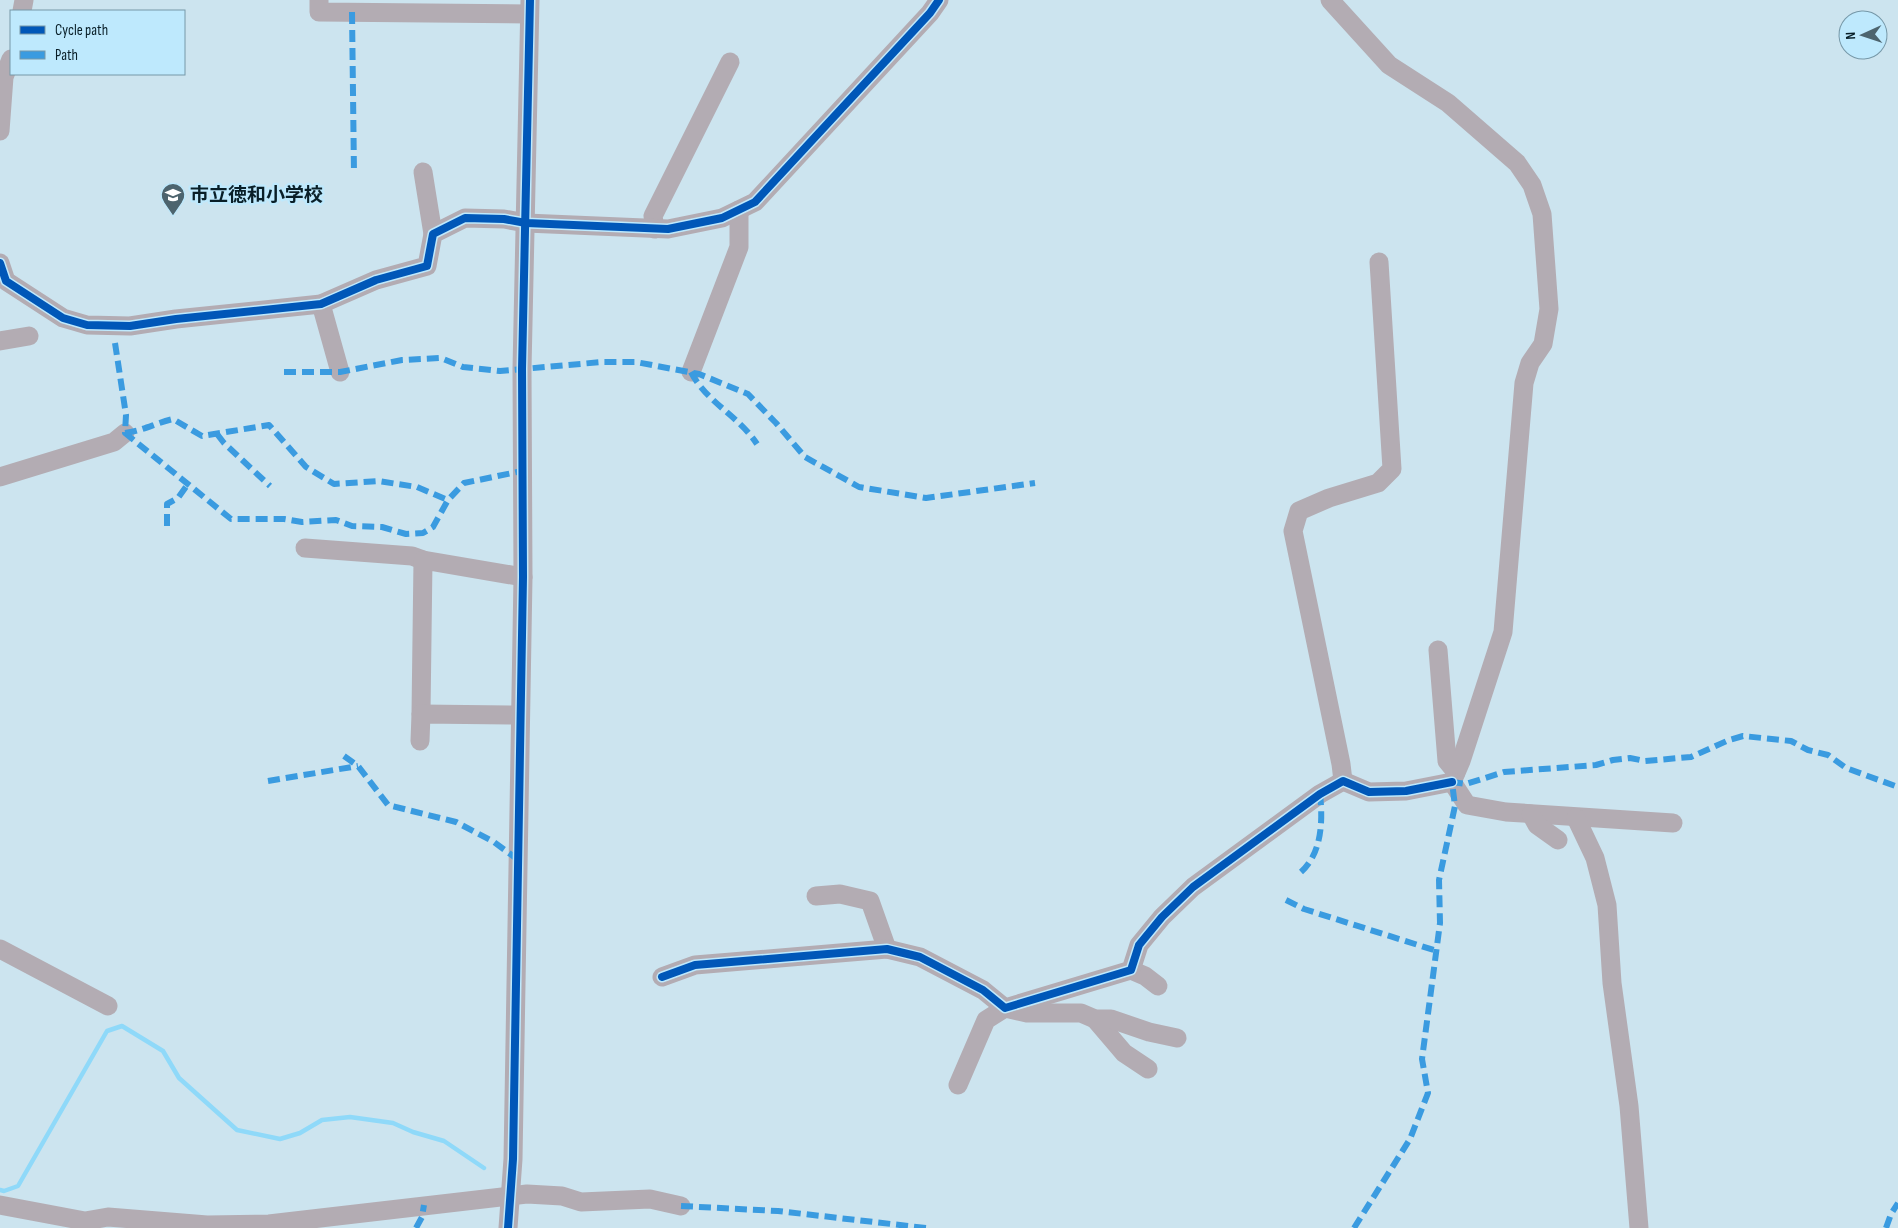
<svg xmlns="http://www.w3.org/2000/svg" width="1898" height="1228" viewBox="0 0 1898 1228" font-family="'Sofia Sans Condensed','Noto Sans JP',sans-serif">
<rect width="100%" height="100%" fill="#cce4ef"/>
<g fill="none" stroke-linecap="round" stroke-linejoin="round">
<!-- stream -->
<path stroke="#8fd9f9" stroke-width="4.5" d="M0,1190L4,1191L18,1186L107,1031L122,1026L163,1051L179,1078L237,1130L280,1139L300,1133L322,1120L350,1117L393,1123L413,1132L444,1141L484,1168"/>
<!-- minor -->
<g stroke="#b3acb3" stroke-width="19">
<path d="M319,0V12L529,14"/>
<path d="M1330,0L1389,65L1448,103L1517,163L1532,185L1542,214L1549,309L1543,344L1530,363L1524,383L1503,632L1461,761L1452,782"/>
<path d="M22,11L24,0"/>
<path d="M0,131L4,77L11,59"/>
<path d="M423,172L433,234"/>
<path d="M655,229L653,216L730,62"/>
<path d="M0,263L6,281L63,318L87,325L130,326L176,319L321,304L376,280L427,266L433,234L465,218L504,219L526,223L668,229L722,218L755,202L930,13L939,0"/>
<path d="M321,304L340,372"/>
<path d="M0,341L29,336"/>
<path d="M691,372L739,247V210"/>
<path d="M0,477L114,442L125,433"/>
<path d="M305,548L412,556L423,560"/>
<path d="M1438,650L1447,761L1456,772"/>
<path d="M421,714L423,560L523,577"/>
<path d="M420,741L421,714L520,715"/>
<path d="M1343,781L1341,764L1293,531L1299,511L1329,498L1378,483L1392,469L1379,262"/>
<path d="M1452,782L1467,805L1506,812L1673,823"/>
<path d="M1531,814L1537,825L1558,840"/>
<path d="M1576,818L1595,858L1607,905L1612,983L1629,1106L1639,1228"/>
<path d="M816,896L840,894L870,901L887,949"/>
<path d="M0,949L108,1006"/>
<path d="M1131,970L1145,976L1158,986"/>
<path d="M662,977L695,965L887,949L920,957L983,990L1005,1008L1131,970L1139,945L1162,917L1193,887L1320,794L1343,781L1369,792L1406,791L1452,782"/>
<path d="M1095,1019L1124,1053L1148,1069"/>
<path d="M958,1085L986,1020L1005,1008L1027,1013H1081L1095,1019H1111L1149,1032L1177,1038"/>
<path d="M0,1205L85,1221L108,1217L207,1225L269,1224L527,1194L562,1196L581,1202L650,1199L681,1206"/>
<path d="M508,1228L513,1159L523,577L522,369L530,0"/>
</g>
<!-- quiet -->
<g stroke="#3a9be0" stroke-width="6" stroke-dasharray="12 6" stroke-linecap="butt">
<path d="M352,12L354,174"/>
<path d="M115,343L126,415L125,433L231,519H284L302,522L336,520L352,526L382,527L406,534L423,533L433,527L448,500L464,483L522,471"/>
<path d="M284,372H340L402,360L441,358L463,367L500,371L602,362H636L699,374L748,394L776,423L805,457L859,487L926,498L1035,483"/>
<path d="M691,372C707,403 738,415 757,444"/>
<path d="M125,433C142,431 156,423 173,419L202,436L269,425L306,467L334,484L378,481L417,487L448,500"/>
<path d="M217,434L224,443L270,486"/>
<path d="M167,526V504L178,498L188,484"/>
<path d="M344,756L358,766L388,805L456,822L494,842L517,859"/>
<path d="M268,781L358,766"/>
<path d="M1301,872C1322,853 1323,821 1320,794"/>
<path d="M1286,900L1304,909L1437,951"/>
<path d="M681,1206L778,1211L926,1228"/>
<path d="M416,1228L422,1217L424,1205"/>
<path d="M1354,1228L1410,1139L1428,1093L1422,1059L1440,923L1439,880L1455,806L1452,782L1466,784L1504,772L1596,765L1613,760L1630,758L1645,761L1691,757L1729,740L1743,736L1791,741L1808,750L1828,755L1846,768L1898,787"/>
<path d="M1886,1228L1891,1214L1898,1203"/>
</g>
<!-- cycleway casing -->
<g stroke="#bee9fd" stroke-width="11">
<g id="cycleway">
<path d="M0,263L6,281L63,318L87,325L130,326L176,319L321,304L376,280L427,266L433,234L465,218L504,219L526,223L668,229L722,218L755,202L930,13L939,0"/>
<path d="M662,977L695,965L887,949L920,957L983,990L1005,1008L1131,970L1139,945L1162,917L1193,887L1320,794L1343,781L1369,792L1406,791L1452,782"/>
<path d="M508,1228L513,1159L523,577L522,369L530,0"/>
</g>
</g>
<!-- cycleway -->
<use href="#cycleway" stroke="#0057b8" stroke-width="8"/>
</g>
<!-- icons -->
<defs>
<g id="school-pin" transform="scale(1.25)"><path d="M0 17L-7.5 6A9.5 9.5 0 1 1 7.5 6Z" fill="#4d646e" stroke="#bee9fd"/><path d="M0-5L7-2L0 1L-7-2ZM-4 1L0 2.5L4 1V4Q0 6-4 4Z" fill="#fff"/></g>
</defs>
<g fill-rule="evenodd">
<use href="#school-pin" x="173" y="195"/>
</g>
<g text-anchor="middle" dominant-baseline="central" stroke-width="4.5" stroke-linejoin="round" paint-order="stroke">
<!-- poi labels -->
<g font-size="19" font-weight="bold" fill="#091f28" stroke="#bee9fd" text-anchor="start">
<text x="190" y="195">市立徳和小学校</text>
</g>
</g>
<!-- legend -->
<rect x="10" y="10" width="175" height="65" fill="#bee9fd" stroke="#7698a8"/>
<rect x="20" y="26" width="25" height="8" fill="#0057b8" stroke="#7698a8"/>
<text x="55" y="35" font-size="15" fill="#091f28">Cycle path</text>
<rect x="20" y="51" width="25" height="8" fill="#3a9be0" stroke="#7698a8"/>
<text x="55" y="60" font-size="15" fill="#091f28">Path</text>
<!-- north arrow -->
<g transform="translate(1863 35) rotate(267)"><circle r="24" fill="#bee9fd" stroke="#7698a8"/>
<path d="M0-4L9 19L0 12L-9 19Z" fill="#4d646e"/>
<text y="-8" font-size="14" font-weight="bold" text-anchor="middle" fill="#091f28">N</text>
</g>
</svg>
